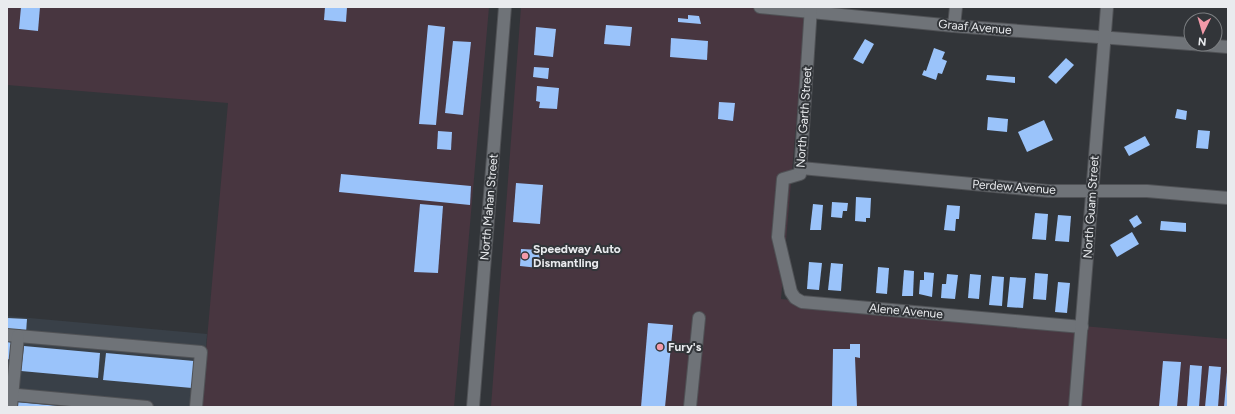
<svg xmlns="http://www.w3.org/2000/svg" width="1235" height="414" viewBox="0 0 1235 414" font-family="Figtree,sans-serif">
<rect width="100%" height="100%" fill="#323539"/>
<!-- built -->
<path fill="#394048" d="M7,316L207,334L201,407H7Z"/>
<!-- industrial -->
<g fill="#483640">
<path d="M7,7H489L454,407H201L228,103L7,85Z"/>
<path d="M521,7L806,8L781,299L1228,339V407H491Z"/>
</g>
<!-- building -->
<g fill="#9ac3fa">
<path d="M21,7H40L38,31L19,29Z"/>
<path d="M325,7H347L346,22L324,20Z"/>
<path d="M688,15L699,16L701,24L678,22V18L688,19Z"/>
<path d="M428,25L445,27L436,125L419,124Z"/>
<path d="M606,25L632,27L630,46L604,44Z"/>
<path d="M536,27L556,29L553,57L534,55Z"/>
<path d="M671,38L708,41L707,60L670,57Z"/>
<path d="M865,39L874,44L863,64L853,59Z"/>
<path d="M453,41L471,42L463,115L445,113Z"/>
<path d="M934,48L945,52L942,59L947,61L942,74L938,73L936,80L922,75L924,70L926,71Z"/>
<path d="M1066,58L1074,65L1056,84L1048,77Z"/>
<path d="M534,67L549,68L548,79L533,77Z"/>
<path d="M987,75L1015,77V83L986,80Z"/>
<path d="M537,86L559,88L557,109L539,108L540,102L536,101Z"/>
<path d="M719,102L735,103L733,121L718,119Z"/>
<path d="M1177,109L1187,111L1186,120L1175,118Z"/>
<path d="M988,117L1008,119L1007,132L987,130Z"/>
<path d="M1044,120L1053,140L1027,152L1018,132Z"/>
<path d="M1198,130L1210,131L1208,149L1196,148Z"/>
<path d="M438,131L452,132L451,150L437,149Z"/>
<path d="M1145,136L1150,145L1129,156L1124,147Z"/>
<path d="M341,174L471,186L470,205L339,192Z"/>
<path d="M516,183L543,185L540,224L513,222Z"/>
<path d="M856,197L871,198L870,218H866V222L855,221Z"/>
<path d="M832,202L848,203L847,211H843L842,218L831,217Z"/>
<path d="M420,204L443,206L438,273L414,272Z"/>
<path d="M813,204L823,205L821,230H810Z"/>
<path d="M947,205L960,206L959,219H956L955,231L944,230Z"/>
<path d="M1035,213L1048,214L1046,240L1032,239Z"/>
<path d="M1058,215L1071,216L1069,242L1055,241Z"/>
<path d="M1137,215L1142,223L1134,228L1129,220Z"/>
<path d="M1161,221L1186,223V232L1160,230Z"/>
<path d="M1132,232L1139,244L1117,257L1110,245Z"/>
<path d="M521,249L540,250L539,268L520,266Z"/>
<path d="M809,262L822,263L819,290L807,289Z"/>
<path d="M831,263L843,264L841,291L828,290Z"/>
<path d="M878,267L889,268L887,294L876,293Z"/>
<path d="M904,270L914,271L913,296H902Z"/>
<path d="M924,272L934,273L932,297L919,294L920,280H924Z"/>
<path d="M1035,273L1048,274L1046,300L1033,299Z"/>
<path d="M947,274L958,275L955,299L941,298L942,284H946Z"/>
<path d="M970,274L981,275L979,299L968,298Z"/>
<path d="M992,276L1004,277L1002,306L989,305Z"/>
<path d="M1010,277L1026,278L1023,308L1007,307Z"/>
<path d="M1058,282L1070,283L1067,313L1055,312Z"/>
<path d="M7,318L27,319L26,333L7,332Z"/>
<path d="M648,323L673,325L665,407H641Z"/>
<path d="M7,342L14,343L12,360L7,359Z"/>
<path d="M850,344H860V358L855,357L857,407H832L833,349H850Z"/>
<path d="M24,346L100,353L98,378L21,371Z"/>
<path d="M106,353L194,361L192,388L103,380Z"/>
<path d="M1163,361L1181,362L1177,407H1159Z"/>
<path d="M1190,365L1202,366L1199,407H1187Z"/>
<path d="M1209,366L1221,367L1218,407H1205Z"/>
<path d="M1227,372L1228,407H1224Z"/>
<path d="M15,402L58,406V407H14Z"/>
</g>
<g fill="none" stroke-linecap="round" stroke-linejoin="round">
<!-- minor casing -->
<g stroke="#505256" stroke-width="14">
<g id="minor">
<path d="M760,7L954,26L1191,44"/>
<path d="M811,7L800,174L783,179L778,237L791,292L795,298L802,302L1082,327"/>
<path d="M954,26L956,7"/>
<path d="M1192,44L1228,47"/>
<path d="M801,168L1048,191H1147L1228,198"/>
<path d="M7,335L201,352L196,407"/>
<path d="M7,394L147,407"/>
<path d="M11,407L18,336"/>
<path d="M473,407L505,7"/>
<path d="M690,407L699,318"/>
<path d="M1075,407L1107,7"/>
</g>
</g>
<!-- minor -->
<use href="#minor" stroke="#6f7378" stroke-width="12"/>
</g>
<!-- markers -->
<g fill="#f39aa9" stroke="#323539" stroke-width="1.5">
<circle cx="525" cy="256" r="4"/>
<circle cx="660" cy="347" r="4"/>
</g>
<g text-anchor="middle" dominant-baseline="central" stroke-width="4" stroke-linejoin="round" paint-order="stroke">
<!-- street labels -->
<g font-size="12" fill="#e9ebee" stroke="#323539">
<text transform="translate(975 27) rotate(5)">Graaf Avenue</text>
<text transform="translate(804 117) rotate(-86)">North Garth Street</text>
<text transform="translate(1014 187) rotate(4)">Perdew Avenue</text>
<text transform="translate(489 207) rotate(-85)">North Mahan Street</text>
<text transform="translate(1091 207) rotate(-86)">North Guam Street</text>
<text transform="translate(906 311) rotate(5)">Alene Avenue</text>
</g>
<!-- poi labels -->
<g font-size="12" font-weight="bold" fill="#e9ebee" stroke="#323539" text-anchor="start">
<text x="533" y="249">Speedway Auto<tspan x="533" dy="14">Dismantling</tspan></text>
<text x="668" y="347">Fury's</text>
</g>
</g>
<!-- border -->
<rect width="1235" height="414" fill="none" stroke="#e9ebee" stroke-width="16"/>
<!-- north arrow -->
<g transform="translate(1203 32) rotate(185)"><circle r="19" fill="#323539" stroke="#7b7e81"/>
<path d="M0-3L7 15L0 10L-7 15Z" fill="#f39aa9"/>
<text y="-6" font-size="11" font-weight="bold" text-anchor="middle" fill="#e9ebee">N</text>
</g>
</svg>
